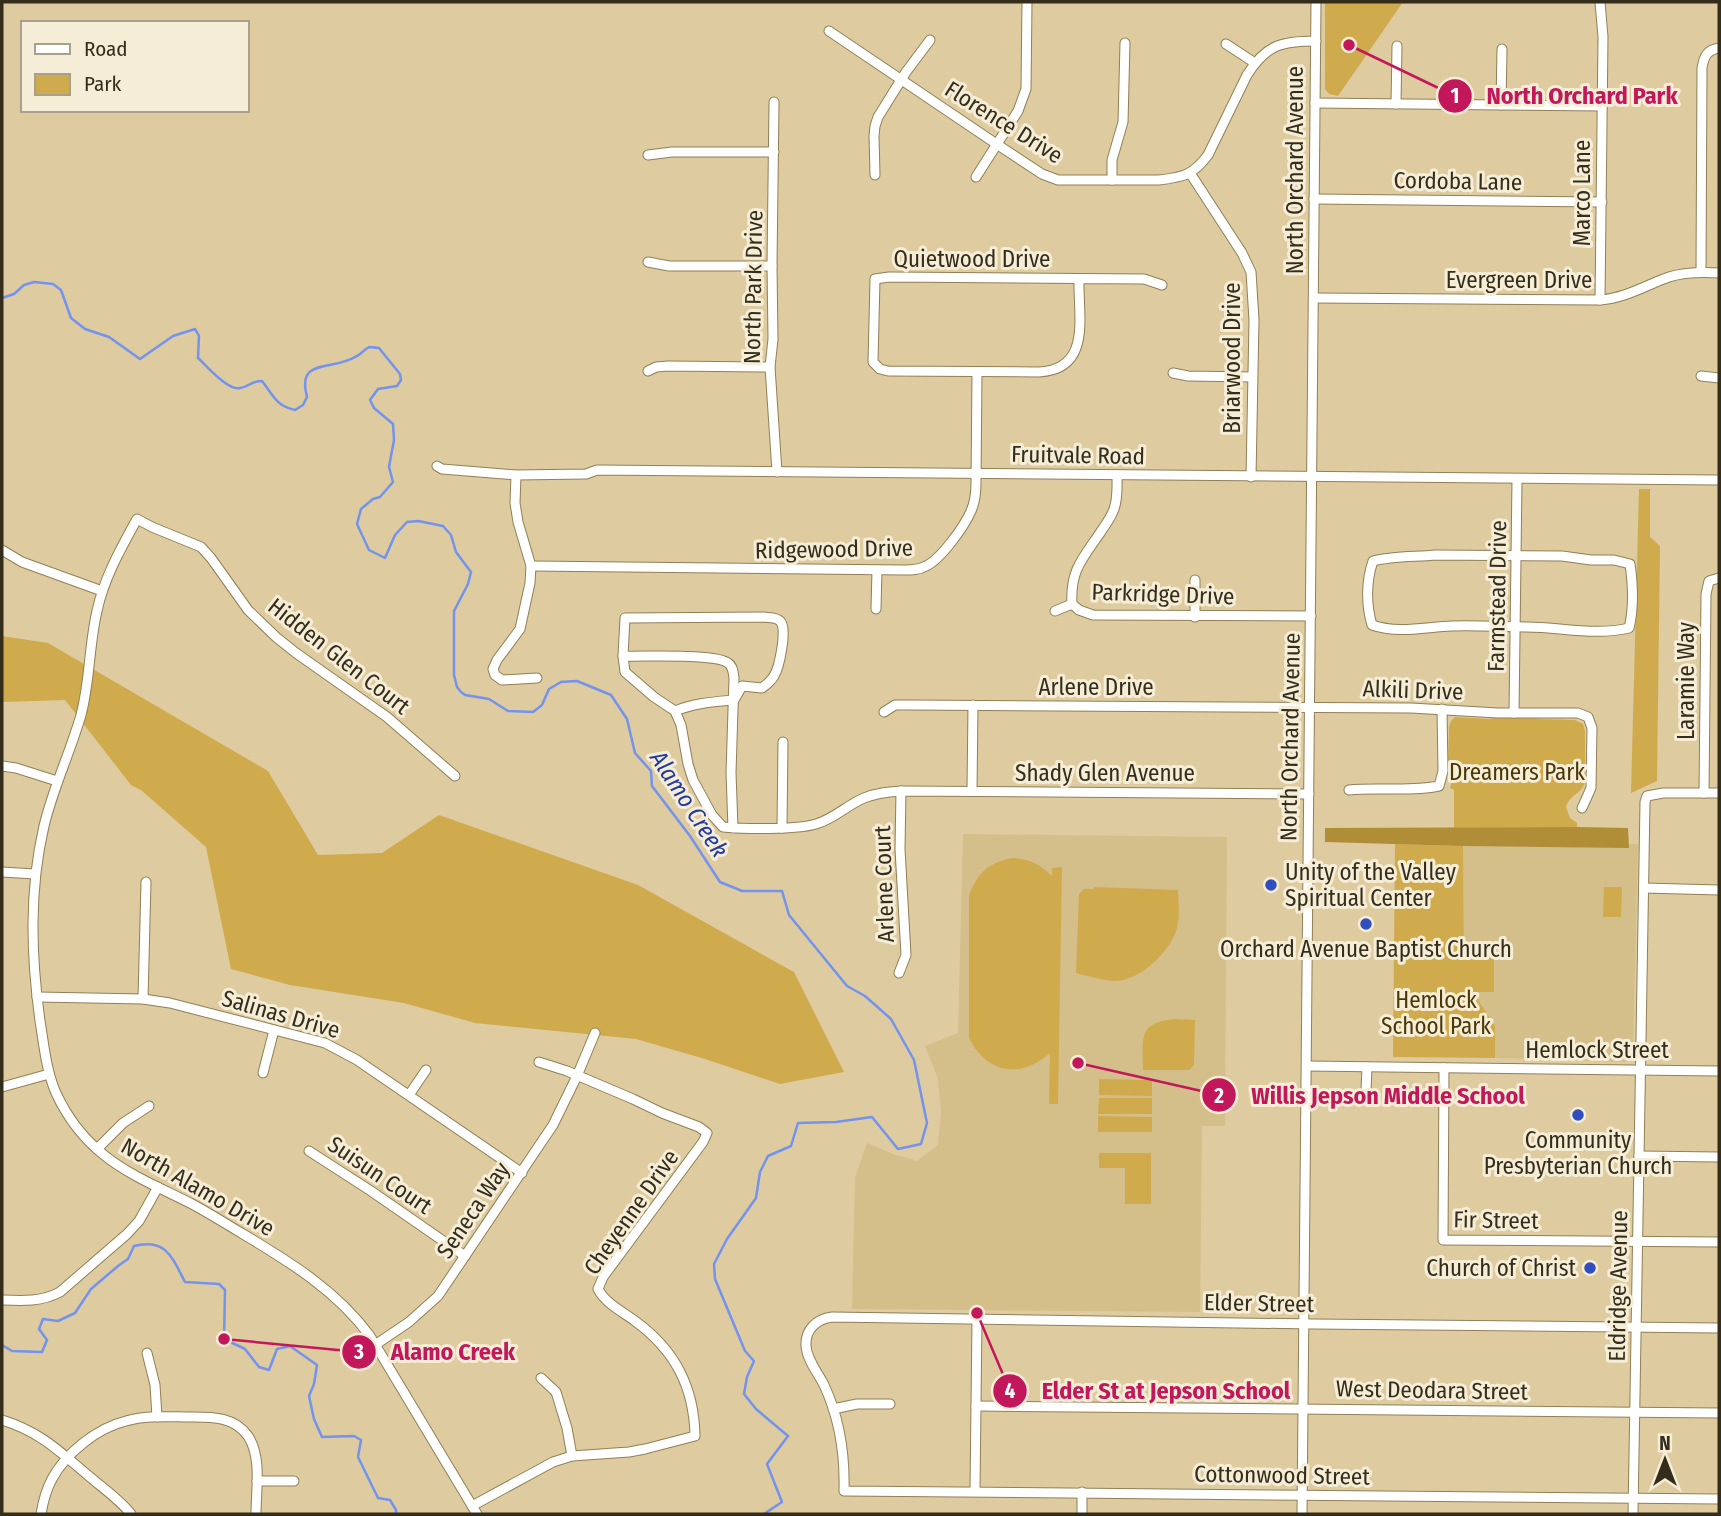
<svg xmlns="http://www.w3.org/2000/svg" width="1721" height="1516" viewBox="0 0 1721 1516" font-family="'Fira Sans Condensed',sans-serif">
<rect width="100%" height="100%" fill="#decb9f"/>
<!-- built -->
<g fill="#d4bf8b">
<path d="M963,834L1227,837L1225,1126H1202L1200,1312L852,1309L855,1178L867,1143L893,1154L917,1161L938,1145L941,1112L938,1079L925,1046L958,1033Z"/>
<path d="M1638,844L1633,1053L1631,1059L1625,1062L1495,1058V1026L1464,978L1463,846Z"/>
</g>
<!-- green -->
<g fill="#d0ab4d">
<path d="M1325,2H1403L1338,96L1329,94L1325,89Z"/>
<path d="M1639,489H1650V537L1660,546L1657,781L1631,793Z"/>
<path d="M2,636L48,643L268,771L318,855L382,853L439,815L638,885L794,972L844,1072L780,1084L705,1059L636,1039L475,1023L404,1003L290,985L231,969L206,847L141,790L131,785L65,700L2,702Z"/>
<path d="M1455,717L1489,719L1499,717H1529L1540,719L1575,720L1583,724L1585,731V782C1582,794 1570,794 1566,807L1570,818L1577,823V827L1454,828V790L1450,788L1452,779L1448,766L1449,727L1451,721Z"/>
<path d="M1395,844L1463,846L1464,958H1494V992H1473L1495,1026V1058L1393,1057Z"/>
<path d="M1013,858C1029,859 1040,864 1052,876V868L1062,867L1058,1104H1049L1050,1053C1021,1079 987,1074 969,1038V896C977,873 989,862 1013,858Z"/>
<path d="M1095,887L1178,890C1178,900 1180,912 1178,923C1175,948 1140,982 1114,981C1101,980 1088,976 1076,973L1079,894L1084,889H1093Z"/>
<path d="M1604,887H1622L1621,917H1603Z"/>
<path d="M1176,1019L1195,1020L1194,1065L1189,1070H1143C1143,1038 1137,1022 1176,1019Z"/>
<path d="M1099,1079L1152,1080V1096L1099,1095Z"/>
<path d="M1099,1098H1152V1114H1098Z"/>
<path d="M1098,1116L1152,1117V1132H1098Z"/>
<path d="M1099,1153H1151V1204H1125V1168H1099Z"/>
</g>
<!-- forest -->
<path fill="#af8e37" d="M1577,827L1628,828L1629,848L1463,846L1325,842V828Z"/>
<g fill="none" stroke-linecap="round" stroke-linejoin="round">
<!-- stream -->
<g stroke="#7393ee" stroke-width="2.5">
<path d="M2,298L14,294L24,285L34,282L53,284L61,290L71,318L85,329L109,337L140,359L173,336L195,329L199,336L198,358C207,366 228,391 240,388C249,387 250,381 262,381C273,395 276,406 295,410L303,405L307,397C296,357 333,371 355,357C360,355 364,350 369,347L379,348L400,374L401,380L397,386L378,389L370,400L374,408L393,424L394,440L389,467L393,482L380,497L373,499L361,509L357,524L369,550L385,558L395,535L407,522L418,521L443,526L451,535L456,552L471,572L468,584L454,611V675L457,687L461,692L465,695L489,699L508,711L533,712L542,705L549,689L561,682L577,681L611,695L627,719L635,753L651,771L652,786L690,836L720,882L742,891H782L789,915L847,986L865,996L891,1019L914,1060L927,1123L921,1144L898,1149L872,1117L836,1122L798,1123L791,1146L768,1156L760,1172L756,1198L727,1239L714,1264L715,1279L745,1351L754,1361L747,1377L744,1394L756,1409L788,1436L767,1464L782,1502L764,1514"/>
<path d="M2,1345L12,1351L42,1352L47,1340L39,1329L43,1319L58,1321L75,1313L91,1289L118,1266L128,1259L134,1246C166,1238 172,1257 185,1282L219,1284L225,1290L224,1339L245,1349L259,1367L269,1370L277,1349L290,1346L317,1365L314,1384L309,1396L314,1419L322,1437L354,1436L361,1440L358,1457L378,1498L390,1500L396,1510V1514"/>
</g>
<!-- minor casing -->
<g stroke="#917f55" stroke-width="11">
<g id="minor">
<path d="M1600,2L1603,37L1600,300"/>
<path d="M829,31L998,145L1042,174L1058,180H1159C1184,177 1193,175 1208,155L1247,75C1266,45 1281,41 1316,41"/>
<path d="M1226,44L1255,63"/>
<path d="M774,102L772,266L773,339L770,367L777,472"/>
<path d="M1315,103L1602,106"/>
<path d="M1396,104L1397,46"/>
<path d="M1501,105L1502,49"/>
<path d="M648,155L672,152H774"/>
<path d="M1190,173L1242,253L1251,272L1254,320L1251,477"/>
<path d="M875,175L874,136L875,126L878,117L906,72L930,40"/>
<path d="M976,177L1018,111L1026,89L1027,2"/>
<path d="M1112,180V160L1123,122L1125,43"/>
<path d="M1314,199L1602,202"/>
<path d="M648,262L669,266H772"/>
<path d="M1701,272L1702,68C1704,56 1707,50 1719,48"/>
<path d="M1079,279C1078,317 1092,369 1039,372L888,371L880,369L873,362L875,279L889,277L1144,279L1162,285"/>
<path d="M1314,298L1600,300C1626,298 1646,285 1669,277C1685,272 1702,272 1719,273"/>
<path d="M648,371L656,367L668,366L770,367"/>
<path d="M1173,373L1188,376L1252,377"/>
<path d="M1701,376L1719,378"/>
<path d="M437,466L442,469L516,475L586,474L597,470L1719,480"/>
<path d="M516,475L515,503L518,522L531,566L530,583L520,629L497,660L493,669L495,675L502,680L537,678"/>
<path d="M1117,475C1117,486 1118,498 1114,509C1111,518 1105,525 1100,533C1082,559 1070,571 1072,604L1079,610L1093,615L1311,616"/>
<path d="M2,550L22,562L102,591"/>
<path d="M1436,555L1562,556L1591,560H1614L1630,564C1633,585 1634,608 1629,628C1595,636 1561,627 1527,627C1502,627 1477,625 1452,626C1425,627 1398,634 1372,625C1366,605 1366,581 1373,561C1393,556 1415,557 1436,555Z"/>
<path d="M531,566L904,570C912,570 919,570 926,566C941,559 964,527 971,511C975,502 976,492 976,483L977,372"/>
<path d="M876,609L877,570"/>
<path d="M1055,611L1072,604"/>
<path d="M1195,617V580"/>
<path d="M623,656L625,618L763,617C768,618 776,617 780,621C788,628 779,668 774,676C771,681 766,685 762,688L742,686L734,700C713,702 694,703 675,711"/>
<path d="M884,712L895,705H911L1411,708L1498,713H1578L1588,717L1592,728L1591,788L1582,808"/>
<path d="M1514,713L1517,480"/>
<path d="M2,766L16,768L57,781"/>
<path d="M455,776L387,717L296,653L276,637L248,610L211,558L201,547L152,527L137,519C121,548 104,578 97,611C89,645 90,681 81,715C70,753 53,788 44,826C29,891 31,955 40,1021C44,1045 46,1070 56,1093C67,1117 84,1139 104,1155C130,1176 163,1189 192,1204C209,1213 226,1224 243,1234C290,1262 337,1291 370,1336L477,1514"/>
<path d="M1349,790C1379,787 1410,792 1439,786L1443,771L1442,709"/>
<path d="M972,791L973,705"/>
<path d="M1704,793L1706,594L1709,581L1719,578"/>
<path d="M733,828L731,773L734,678C733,672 733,666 728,663C716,653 642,657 623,656L625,672L654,697L675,711L681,725L688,764L693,780L712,815L723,827C745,829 795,830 816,824C834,819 847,805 864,798C876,793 888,792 901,791L1309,794"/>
<path d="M782,828L783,742"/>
<path d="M2,872L35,874"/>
<path d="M1644,888L1719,890"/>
<path d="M899,973L906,955L900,849L901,791"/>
<path d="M37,997L143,999L170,1003L325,1043L357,1060L522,1173"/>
<path d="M143,999L146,882"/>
<path d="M1307,1066L1719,1071"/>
<path d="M1444,1068L1443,1240L1719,1242"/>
<path d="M263,1073L274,1030"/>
<path d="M2,1087L49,1074"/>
<path d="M409,1095L426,1070"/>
<path d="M1362,1101L1366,1091L1367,1067"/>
<path d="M97,1149L123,1123L149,1106"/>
<path d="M309,1151L371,1191L465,1256"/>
<path d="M1639,1156L1719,1157"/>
<path d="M2,1300C23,1301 41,1302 60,1292L127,1234L139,1221L158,1187"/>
<path d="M1719,1328L1313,1324L832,1317C817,1319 805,1329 806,1346C807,1360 818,1373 824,1385C840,1419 845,1454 844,1491L1719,1499"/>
<path d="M375,1345L409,1322L438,1296L553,1125L577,1076L595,1033"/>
<path d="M147,1353L155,1385L157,1417"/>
<path d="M541,1378L556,1392L567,1428L572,1456"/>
<path d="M976,1406L1719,1413"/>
<path d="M833,1409L857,1404H890"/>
<path d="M2,1420C41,1432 60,1452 90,1477C104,1489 120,1500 131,1514"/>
<path d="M257,1481H294"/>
<path d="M975,1491L977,1318"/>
<path d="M472,1506L553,1462L572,1456L629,1452L645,1449L695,1436C694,1387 675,1350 635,1321C623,1312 605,1303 598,1289L603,1277L703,1142L707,1133L699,1127L662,1113L633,1099L567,1071L539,1062"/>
<path d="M41,1514C43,1502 46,1490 52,1479C66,1453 97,1428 126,1421C146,1415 169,1417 190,1417C211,1417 234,1416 248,1436C262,1457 256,1490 256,1514"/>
<path d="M1082,1514V1492"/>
<path d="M1302,1514L1316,2"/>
<path d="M1633,1514L1645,802L1647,796L1663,793H1719"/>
</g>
</g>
<!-- minor -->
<use href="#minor" stroke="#fff" stroke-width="9"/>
</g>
<!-- markers -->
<g fill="#314ebf" stroke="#f6edd7" stroke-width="2.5">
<circle cx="1271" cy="885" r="7"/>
<circle cx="1366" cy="924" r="7"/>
<circle cx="1578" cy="1115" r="7"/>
<circle cx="1590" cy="1268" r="7"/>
</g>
<g text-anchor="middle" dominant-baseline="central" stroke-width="6" stroke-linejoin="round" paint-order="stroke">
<!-- street labels -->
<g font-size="23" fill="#342d1b" stroke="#f6edd7">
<text transform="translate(1004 122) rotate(32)">Florence Drive</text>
<text transform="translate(1295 170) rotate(-90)">North Orchard Avenue</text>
<text transform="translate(1458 181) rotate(1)">Cordoba Lane</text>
<text transform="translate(1582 193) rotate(-90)">Marco Lane</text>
<text x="972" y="259">Quietwood Drive</text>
<text x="1519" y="280">Evergreen Drive</text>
<text transform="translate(753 287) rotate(-89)">North Park Drive</text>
<text transform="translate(1232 358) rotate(-90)">Briarwood Drive</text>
<text transform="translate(1078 455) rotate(1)">Fruitvale Road</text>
<text transform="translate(834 549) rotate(-1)">Ridgewood Drive</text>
<text transform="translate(1163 594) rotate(2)">Parkridge Drive</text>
<text transform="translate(1497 596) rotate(-89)">Farmstead Drive</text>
<text transform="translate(339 656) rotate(38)">Hidden Glen Court</text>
<text transform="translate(1686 681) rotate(-90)">Laramie Way</text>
<text x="1096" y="687">Arlene Drive</text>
<text transform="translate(1413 690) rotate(2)">Alkili Drive</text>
<text transform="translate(1290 737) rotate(-89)">North Orchard Avenue</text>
<text x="1105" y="773">Shady Glen Avenue</text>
<text transform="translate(884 884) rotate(-92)">Arlene Court</text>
<text transform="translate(281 1014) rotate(16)">Salinas Drive</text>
<text x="1597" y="1050">Hemlock Street</text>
<text transform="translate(380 1175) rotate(34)">Suisun Court</text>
<text transform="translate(198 1187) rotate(30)">North Alamo Drive</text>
<text transform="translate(473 1210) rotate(-56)">Seneca Way</text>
<text transform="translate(631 1212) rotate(-55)">Cheyenne Drive</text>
<text transform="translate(1496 1220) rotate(1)">Fir Street</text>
<text transform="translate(1618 1286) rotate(-89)">Eldridge Avenue</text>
<text transform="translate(1259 1303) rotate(1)">Elder Street</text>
<text transform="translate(1432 1390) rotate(1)">West Deodara Street</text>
<text transform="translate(1282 1475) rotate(1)">Cottonwood Street</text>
</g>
<!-- park labels -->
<g font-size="23" fill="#4a3806" stroke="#f6edd7">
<text x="1517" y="772">Dreamers Park</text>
<text x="1436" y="1000">Hemlock<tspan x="1436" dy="26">School Park</tspan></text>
</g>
<!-- poi labels -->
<g font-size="23" fill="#342d1b" stroke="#f6edd7">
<text x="1285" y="872" text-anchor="start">Unity of the Valley<tspan x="1285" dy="26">Spiritual Center</tspan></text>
<text x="1366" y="949">Orchard Avenue Baptist Church</text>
<text x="1578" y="1140">Community<tspan x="1578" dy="26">Presbyterian Church</tspan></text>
<text x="1576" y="1268" text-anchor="end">Church of Christ</text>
</g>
<!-- water labels -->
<g font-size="24" font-style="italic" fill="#233aa2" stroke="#f6edd7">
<text transform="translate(689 804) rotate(57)">Alamo Creek</text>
</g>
</g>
<!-- callouts -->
<path fill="none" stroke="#c2185b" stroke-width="2.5" d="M1349 45L1455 96M1078 1063L1219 1095M224 1339L359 1352M977 1313L1010 1391"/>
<g fill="#c2185b" stroke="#f6edd7" stroke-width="2.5">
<circle cx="1349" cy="45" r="7"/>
<circle cx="1078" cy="1063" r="7"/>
<circle cx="224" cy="1339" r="7"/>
<circle cx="977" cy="1313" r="7"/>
<circle cx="1455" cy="96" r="18"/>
<circle cx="1219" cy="1095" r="18"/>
<circle cx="359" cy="1352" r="18"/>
<circle cx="1010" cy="1391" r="18"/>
</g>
<g font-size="21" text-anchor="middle" font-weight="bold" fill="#fff">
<text x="1455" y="103">1</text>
<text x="1219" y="1103">2</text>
<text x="359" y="1359">3</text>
<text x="1010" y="1398">4</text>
</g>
<g font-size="24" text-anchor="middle" font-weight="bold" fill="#c2185b" stroke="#f6edd7" stroke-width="6" stroke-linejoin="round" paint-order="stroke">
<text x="1582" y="104">North Orchard Park</text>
<text x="1388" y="1104">Willis Jepson Middle School</text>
<text x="453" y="1360">Alamo Creek</text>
<text x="1166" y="1399">Elder St at Jepson School</text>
</g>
<!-- border -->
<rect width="1721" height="1516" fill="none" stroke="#342d1b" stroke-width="7"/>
<!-- legend -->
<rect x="21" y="21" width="228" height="91" fill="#f6edd7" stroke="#a8a08c" stroke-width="2"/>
<rect x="35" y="44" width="35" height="10" fill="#ffffff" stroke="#a8a08c" stroke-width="2"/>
<text x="84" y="56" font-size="21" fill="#342d1b">Road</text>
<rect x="35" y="74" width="35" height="21" fill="#d0ab4d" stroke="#a8a08c" stroke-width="2"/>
<text x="84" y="91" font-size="21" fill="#342d1b">Park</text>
<!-- north arrow -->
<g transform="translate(1665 1460)" stroke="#f6edd7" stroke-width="5" paint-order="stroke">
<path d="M0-5L12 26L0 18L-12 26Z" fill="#342d1b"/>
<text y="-10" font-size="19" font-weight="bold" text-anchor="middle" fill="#342d1b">N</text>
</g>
</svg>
